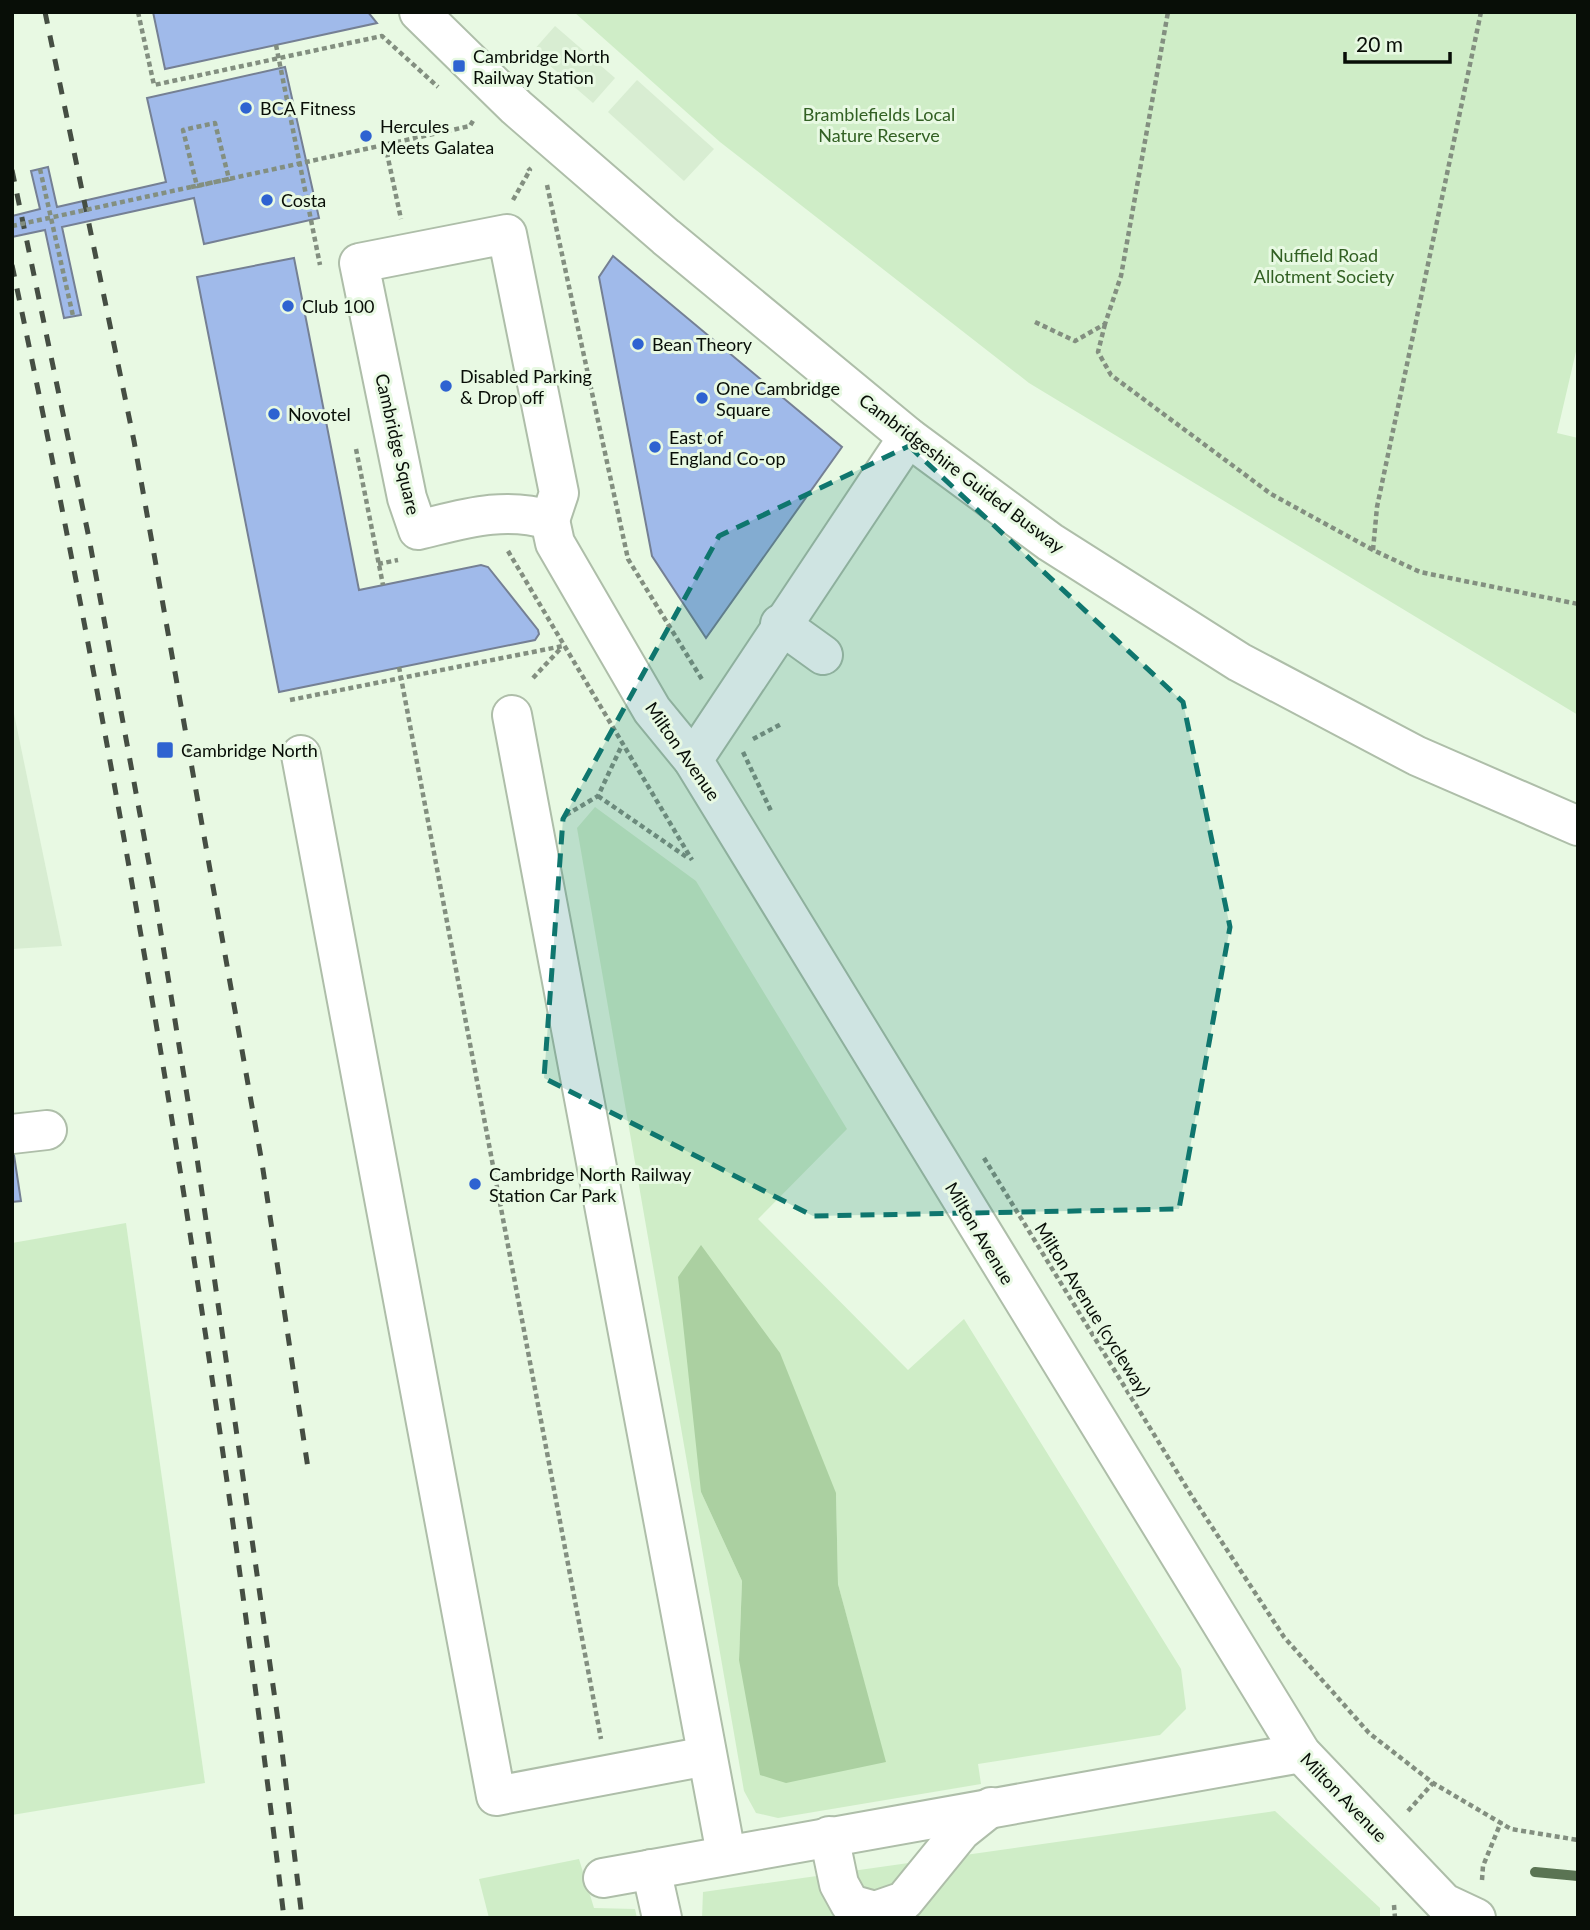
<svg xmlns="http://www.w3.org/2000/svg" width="1590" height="1930" viewBox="0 0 1590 1930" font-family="Lato,sans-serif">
<rect width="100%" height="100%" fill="#e8f9e3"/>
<!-- built -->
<g fill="#d8edd2">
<path d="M555,26L615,78L593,103L533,51Z"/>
<path d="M637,80L714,149L684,181L608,112Z"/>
<path d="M12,704L62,946L12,949Z"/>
</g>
<!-- green -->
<g fill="#cfedc7" fill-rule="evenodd">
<path d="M574,12H1578V343L1557,433L1578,438V715L1029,383L720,142Z"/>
<path d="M595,807L696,881L847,1129L758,1219L908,1370L964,1319L1181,1669L1186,1709L1160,1735L978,1764L981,1784L778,1818L756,1813L744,1791L577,828ZM701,1492L836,1493L838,1584L885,1762L739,1660L742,1581Z"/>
<path d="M126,1223L205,1783L12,1815V1243Z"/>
<path d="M1275,1811L1380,1908V1918H702L703,1892Z"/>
<path d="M579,1859L594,1908L635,1909L637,1918H489L479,1879Z"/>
</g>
<!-- forest -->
<path fill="#abd0a1" d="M701,1245L780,1353L836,1493L838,1584L886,1762L786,1783L760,1775L739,1660L742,1581L701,1492L678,1277Z"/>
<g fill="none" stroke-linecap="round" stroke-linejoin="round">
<!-- stream -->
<path stroke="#5a7453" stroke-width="10" d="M1535,1872L1578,1876"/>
</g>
<!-- building -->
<g fill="#a0baea" stroke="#758094" stroke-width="2">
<path d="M153,12H368L377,23L165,69Z"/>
<path d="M285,67L319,218L204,244L194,198L62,227L81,315L64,318L45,230L12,237V216L40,209L31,171L48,167L57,207L166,182L147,98Z"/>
<path d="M613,256L842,447L706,638L652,556L599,277Z"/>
<path d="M294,258L359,590L481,565L488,567L538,630L539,634L535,640L279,692L197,277Z"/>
<path d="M12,1142L21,1201L12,1202Z"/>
</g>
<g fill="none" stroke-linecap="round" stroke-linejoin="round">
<!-- minor casing -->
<g stroke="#aebea9" stroke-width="42">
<g id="minor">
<path d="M419,12L516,107L666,237L908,437L1050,542L1239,662L1417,756L1578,826"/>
<path d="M507,234L559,493L550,520C503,506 464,519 418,530L407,498L359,263Z"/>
<path d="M550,520L555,543L652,710L693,760L1301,1753L1444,1903L1476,1918"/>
<path d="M780,624L823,655"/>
<path d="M512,715L726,1854"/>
<path d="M301,755L496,1796L707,1756"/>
<path d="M693,760L908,437"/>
<path d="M12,1134L47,1130"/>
<path d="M829,1836L839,1884L850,1904L875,1911L904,1901L961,1831L991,1807"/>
<path d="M651,1869L662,1918"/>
<path d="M603,1878L1301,1753"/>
</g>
</g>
<!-- path -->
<g stroke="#838f80" stroke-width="4.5" stroke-dasharray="5 3.5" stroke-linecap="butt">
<path d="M138,12L154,85L382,36L438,87"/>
<path d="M1481,12L1377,507L1373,550L1420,572L1578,604"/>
<path d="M276,45L320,265"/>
<path d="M385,144L401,219"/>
<path d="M40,169L73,316"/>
<path d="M547,185L628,559L703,681"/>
<path d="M191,187L229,179L215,123L183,130L197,186L470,126L474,119"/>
<path d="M513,200L530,170L528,168"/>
<path d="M1035,322L1075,341L1105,324L1121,276L1168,12"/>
<path d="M1105,324L1098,352L1111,375L1271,494L1373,550"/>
<path d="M356,449L383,585"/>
<path d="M508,551L692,860"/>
<path d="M378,564L398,560"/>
<path d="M399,667L601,1739"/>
<path d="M533,678L562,647"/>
<path d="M290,700L563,646"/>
<path d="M753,739L783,723"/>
<path d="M743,752L772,813"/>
<path d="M598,796L688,858"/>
<path d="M566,815L598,796L622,745"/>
<path d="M984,1158L1193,1498L1284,1637L1369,1733L1433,1783L1511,1829L1578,1840"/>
<path d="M1408,1811L1433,1783"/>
<path d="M1482,1880L1483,1866L1501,1822"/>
<path d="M1394,1905L1395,1918"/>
</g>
<!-- minor -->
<use href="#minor" stroke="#fff" stroke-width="38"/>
<!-- rail -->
<g stroke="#454e43" stroke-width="5" stroke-dasharray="12 12" stroke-linecap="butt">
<path d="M45,12L134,441L262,1163L309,1475"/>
<path d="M12,170L89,538L155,896L196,1151L280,1734L302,1918"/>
<path d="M12,265C128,811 218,1363 284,1918"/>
</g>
<!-- path-bridge -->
<path stroke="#838f80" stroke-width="4.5" stroke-dasharray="5 3.5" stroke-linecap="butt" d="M12,226L191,187"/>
</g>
<!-- marked area -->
<path fill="#0f766e" fill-opacity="0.2" stroke="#0f766e" stroke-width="5" stroke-dasharray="14 9" stroke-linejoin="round" d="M909,446L1183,702L1230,927L1179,1209L813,1216L544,1078L563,819L719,536Z"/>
<!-- markers -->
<g fill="#2e63d1" stroke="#e8f9e3" stroke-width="2.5">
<rect x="452" y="59" width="14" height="14" rx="3.5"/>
<circle cx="246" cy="108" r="7"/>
<circle cx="366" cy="136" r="7"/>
<circle cx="267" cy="200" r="7"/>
<circle cx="288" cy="306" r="7"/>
<circle cx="638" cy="344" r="7"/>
<circle cx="446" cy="386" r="7"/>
<circle cx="702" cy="398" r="7"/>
<circle cx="274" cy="414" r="7"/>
<circle cx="655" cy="447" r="7"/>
<rect x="156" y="741" width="18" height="18" rx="3.5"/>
<circle cx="475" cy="1184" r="7"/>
</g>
<g text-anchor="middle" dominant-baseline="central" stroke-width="6" stroke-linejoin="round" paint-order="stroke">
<!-- poi labels -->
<g font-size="18" fill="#080e07" stroke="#e8f9e3" text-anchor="start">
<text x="473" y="56">Cambridge North<tspan x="473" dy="21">Railway Station</tspan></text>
<text x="260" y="108">BCA Fitness</text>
<text x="380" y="126">Hercules<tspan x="380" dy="21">Meets Galatea</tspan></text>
<text x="281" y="200">Costa</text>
<text x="302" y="306">Club 100</text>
<text x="652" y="344">Bean Theory</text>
<text x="460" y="376">Disabled Parking<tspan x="460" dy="21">&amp; Drop off</tspan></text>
<text x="716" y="388">One Cambridge<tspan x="716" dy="21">Square</tspan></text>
<text x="288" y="414">Novotel</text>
<text x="669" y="437">East of<tspan x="669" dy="21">England Co-op</tspan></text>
<text x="181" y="750">Cambridge North</text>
<text x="489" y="1174">Cambridge North Railway<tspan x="489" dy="21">Station Car Park</tspan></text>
</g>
<!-- park labels -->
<g font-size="18" fill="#326023" stroke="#e8f9e3">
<text x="879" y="114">Bramblefields Local<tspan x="879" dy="21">Nature Reserve</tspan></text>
<text x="1324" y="255">Nuffield Road<tspan x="1324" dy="21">Allotment Society</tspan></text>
</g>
<!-- street labels -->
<g font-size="18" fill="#080e07" stroke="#e8f9e3">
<text transform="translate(398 444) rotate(77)">Cambridge Square</text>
<text transform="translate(962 473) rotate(37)">Cambridgeshire Guided Busway</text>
<text transform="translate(683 751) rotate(55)">Milton Avenue</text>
<text transform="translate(980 1233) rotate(59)">Milton Avenue</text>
<text transform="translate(1093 1309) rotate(58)">Milton Avenue (cycleway)</text>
<text transform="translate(1344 1797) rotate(46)">Milton Avenue</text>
</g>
</g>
<!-- border -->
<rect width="1590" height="1930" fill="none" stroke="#080e07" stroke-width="28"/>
<!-- scale -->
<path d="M1345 52v10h105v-10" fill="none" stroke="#080e07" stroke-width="3.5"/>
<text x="1356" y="52" font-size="21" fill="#080e07" stroke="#e8f9e3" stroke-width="5" paint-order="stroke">20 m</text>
</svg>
